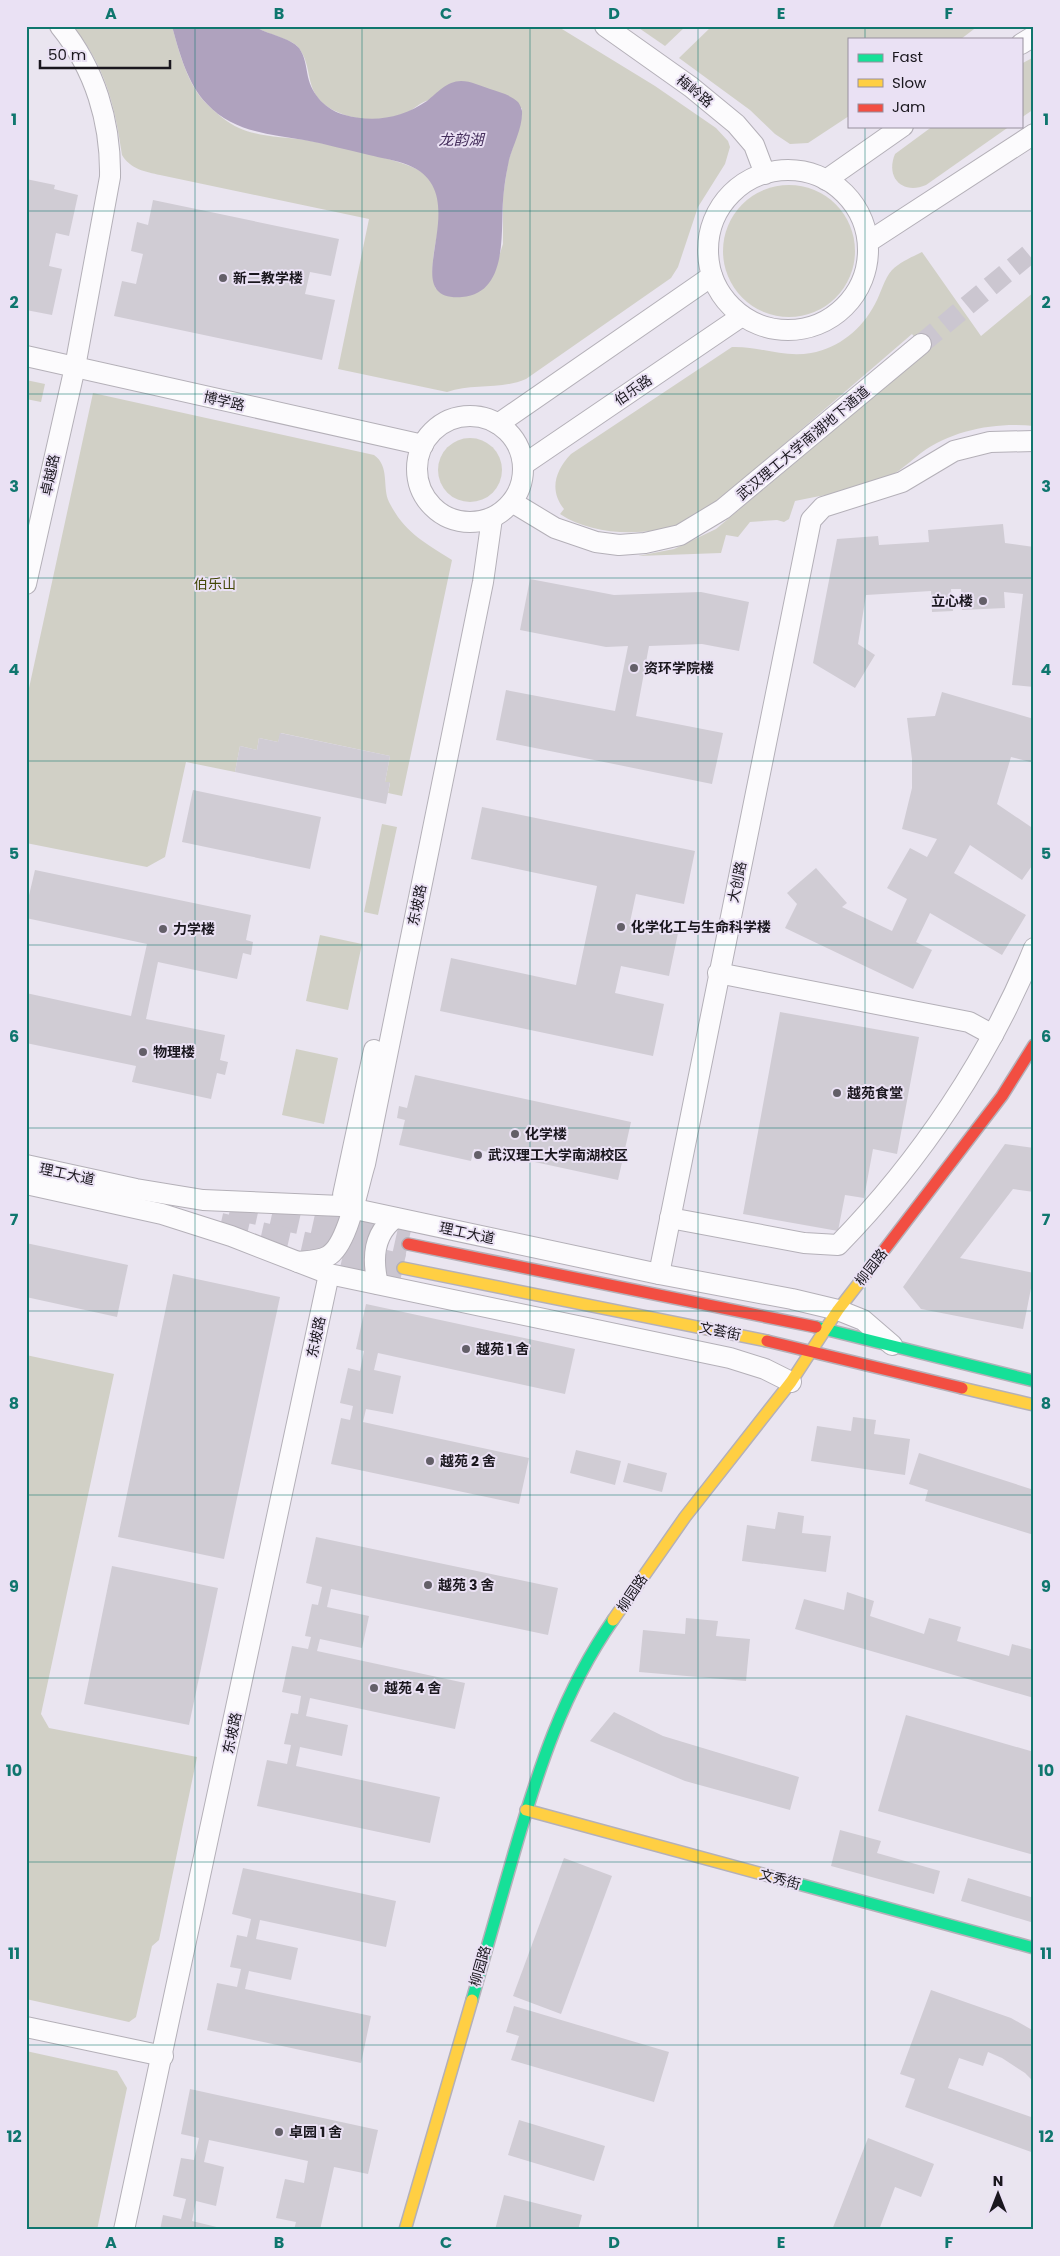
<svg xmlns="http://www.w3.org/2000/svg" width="1060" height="2256" viewBox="0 0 1060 2256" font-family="Poppins,'Noto Sans SC',sans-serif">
<rect width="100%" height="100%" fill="#eae5f0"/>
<!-- green -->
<g fill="#d1d0c6">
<path d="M73,26H172C179,52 188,87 208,105C216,113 228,123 239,128C259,137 284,137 306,140C327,144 410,161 423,173C428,178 434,185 437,191C449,220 424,255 436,289L494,272L503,244V196L508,162L521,121L522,108C497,107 473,105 449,103C442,102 432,99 426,101C420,103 415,108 410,111C385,123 351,122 328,107C303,91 314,66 298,47C292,39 265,34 254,26H557L655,86L716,128L728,141L730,147L725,164L698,207L678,267L671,278L526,379C501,390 473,383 447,392L338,369L369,219L160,175C146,172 130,169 122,155C115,105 105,66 73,26Z"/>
<path d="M636,26H686L665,46Z"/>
<path d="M712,26H978L961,39H849V116L808,143L790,144L775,134L750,110L679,58Z"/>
<path d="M1034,57V109L1021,118V64Z"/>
<path d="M933,126H1010L926,185C903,195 885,178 895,154Z"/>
<circle cx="789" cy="251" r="66"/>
<path d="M922,252L981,336L1034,292V426C996,422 952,430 921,453C906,465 893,477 874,484C849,493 821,495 795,501L789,519L784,522L777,520L750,522L738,537L726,535L721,553L638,556L674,549L716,529L927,352L912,334L724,496C710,505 697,516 682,523C646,537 593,536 560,514L564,509C549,490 555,471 571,454L732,347C759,346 783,358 811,353C839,348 862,329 875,304C881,293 884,279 892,270C900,262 912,257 922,252Z"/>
<path d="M26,380L45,384L41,402L26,399Z"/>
<path d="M93,393L374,455C390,466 382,487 389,502C404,532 425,543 452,560L402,796L388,793L390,783L385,782L390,756L281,733L278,742L259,738L257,750L240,746L235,772L186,762L165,857L147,867L26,843V702Z"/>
<circle cx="470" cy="470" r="32"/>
<path d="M382,824L397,827L378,915L364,912Z"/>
<path d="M320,935L362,944L348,1010L306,1001Z"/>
<path d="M296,1049L338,1058L324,1124L282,1115Z"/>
<path d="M26,1355L114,1374L41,1714L49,1728L197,1757L159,1940L152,1946L136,2017L129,2022L26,1999Z"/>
<path d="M26,2051L117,2071L127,2088L97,2230H26Z"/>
</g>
<!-- water -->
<path fill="#afa2be" d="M172,26H254C266,34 291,38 299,48C305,56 306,67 308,77C312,95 326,110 345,115C374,123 402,118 427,101C437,93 447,81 461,81C471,81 481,86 490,89C499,92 511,95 518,102C520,105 521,107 522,111C523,127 513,145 509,160C507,170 505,180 504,190C499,223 512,293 462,297C390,302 481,194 408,165C396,160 381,158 369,155C347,150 326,144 304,140C269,134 233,132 207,104C188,85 179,52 172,26Z"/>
<!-- building -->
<g fill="#d0ccd4">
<path d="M26,179L55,185L54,189L78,195L69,236L56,233L49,266L62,269L52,315L26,310Z"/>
<path d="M153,200L339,239L331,276L310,272L305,294L335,300L322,360L114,316L122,281L136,284L143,254L131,251L137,222L148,225Z"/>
<path d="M1003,524L1005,543L1034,547V687L1012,685L1023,594L1004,592L1005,608L962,610L961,589H951L953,611L932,612L931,591L866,595L858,644L875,655L855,688L813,663L837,539L878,536L879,545L929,542L928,530Z"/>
<path d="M530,579L614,595L701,592L749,602L739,651L702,644L649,646L636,716L723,733L712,784L496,740L506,690L615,711L628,646L606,647L520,630Z"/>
<path d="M942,692L1034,719V763L1011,757L997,804L1034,829V863L1022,880L970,845L954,873L1026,915L1002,955L930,913L916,942L932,950L913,989L785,928L797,904L787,893L816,868L847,903L842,907L892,931L907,899L887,888L910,848L927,857L937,839L902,829L912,788V759L907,718L935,716Z"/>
<path d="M280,733L390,756L385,782H390L386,804L235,772L240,746L257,750L259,738L278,742Z"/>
<path d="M193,790L321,817L310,869L182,842Z"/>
<path d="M482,807L695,851L684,904L636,894L630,922L678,933L669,976L621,966L615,993L664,1004L653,1056L440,1011L451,958L576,985L597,886L471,859Z"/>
<path d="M35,870L251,915L246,940L253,942L251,955L243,953L237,979L158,962L146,1019L225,1035L220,1060L228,1062L225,1075L217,1073L211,1099L132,1082L136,1066L26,1043V993L131,1016L147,944L26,918V908Z"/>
<path d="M780,1012L919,1037L897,1154L873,1149L864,1198L845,1195L838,1231L743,1214Z"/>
<path d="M415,1075L631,1122L618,1180L474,1149L471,1161L399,1145L405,1120L397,1118L399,1106L407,1108Z"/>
<path d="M1005,1144L1034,1148V1192L1013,1189L960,1258L1034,1273L1023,1329L921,1309L903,1287Z"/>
<path d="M26,1243L128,1265L117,1317L26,1297Z"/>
<path d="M173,1274L280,1297L224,1559L118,1537Z"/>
<path d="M366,1304L575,1349L565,1394L378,1353L374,1370L401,1376L393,1414L366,1409L363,1422L529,1458L519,1504L331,1464L341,1418L350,1420L353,1406L340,1403L348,1368L360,1371L364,1351L356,1349Z"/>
<path d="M853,1417L876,1420L874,1434L910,1439L905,1475L811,1461L817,1426L851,1431Z"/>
<path d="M576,1450L621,1461L615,1485L570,1473Z"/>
<path d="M919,1453L1034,1490V1535L925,1501L928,1490L909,1484Z"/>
<path d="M628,1463L667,1473L662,1492L623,1482Z"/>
<path d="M778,1512L804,1516L802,1533L831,1536L826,1572L742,1561L747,1525L775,1529Z"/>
<path d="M316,1537L558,1588L548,1635L331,1589L327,1607L369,1616L362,1648L320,1639L317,1651L465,1683L455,1729L310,1698L306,1716L348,1725L342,1756L300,1747L296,1766L440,1797L430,1843L257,1806L267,1760L287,1764L291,1745L284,1744L291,1713L298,1714L301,1696L282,1692L292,1646L308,1649L311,1637L305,1636L312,1604L318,1605L322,1587L306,1583Z"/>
<path d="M112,1566L218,1588L189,1725L84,1704Z"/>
<path d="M847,1592L874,1601L870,1616L924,1634L929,1618L961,1627L957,1641L1009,1656L1012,1644L1034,1650V1698L795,1629L804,1599L844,1610Z"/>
<path d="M686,1618L718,1621L716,1636L750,1639L746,1681L639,1672L643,1630L685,1634Z"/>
<path d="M614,1712L663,1736L799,1777L790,1810L685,1781L590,1741Z"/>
<path d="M906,1715L1034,1752V1855L878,1811Z"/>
<path d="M840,1830L881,1841L877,1853L940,1871L934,1894L831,1866Z"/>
<path d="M564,1858L612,1876L561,2014L513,1996Z"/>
<path d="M243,1868L396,1901L386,1947L260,1920L256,1939L298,1948L291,1980L249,1971L245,1989L371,2016L361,2063L207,2030L217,1983L237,1987L241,1969L230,1967L237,1935L247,1937L251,1919L232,1914Z"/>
<path d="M968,1878L1034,1898V1923L961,1901Z"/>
<path d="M931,1990L1011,2018L1034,2031V2082L1025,2073L1002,2058L988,2052L983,2066L959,2058L948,2088L1034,2118V2153L905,2107L915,2079L900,2074Z"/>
<path d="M514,2006L669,2052L654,2102L511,2060L519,2036L506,2032Z"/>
<path d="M190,2089L378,2130L368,2174L334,2167L320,2230H294L296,2222L276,2218L285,2179L304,2183L308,2161L209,2140L204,2162L224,2167L216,2206L196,2201L192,2221L229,2230H160L163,2215L181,2219L186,2199L173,2196L181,2158L194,2160L199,2138L181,2134Z"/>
<path d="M519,2120L605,2146L594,2181L508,2155Z"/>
<path d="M868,2138L934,2164L921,2197L895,2187L879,2230H832Z"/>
<path d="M504,2195L582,2215L578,2230H495Z"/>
</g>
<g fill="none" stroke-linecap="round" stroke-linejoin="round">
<!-- street-tunnel -->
<path stroke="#cbc6d0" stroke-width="20" stroke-dasharray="20 10" stroke-linecap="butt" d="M921,344L1034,250"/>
<!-- secondary-tunnel -->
<g stroke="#cbc6d0" stroke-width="28" stroke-dasharray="28 14" stroke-linecap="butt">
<path d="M231,1205L408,1244"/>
<path d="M220,1227L403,1268"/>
</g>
<!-- street casing -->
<g stroke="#b4b0b8" stroke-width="22">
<g id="street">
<path d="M605,26L691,87L736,124L754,145L765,174"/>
<path d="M1021,44L1034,36"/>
<circle cx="788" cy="250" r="80"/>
<path d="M826,180L903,126"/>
<path d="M868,242L1034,134"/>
<path d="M26,356L423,445"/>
<circle cx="470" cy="469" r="53"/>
<path d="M498,424L712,276"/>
<path d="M523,465L742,316"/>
<path d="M512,502L555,528L596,542L619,545L645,543L680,535L723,509L921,344"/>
<path d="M26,584L75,367L110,177C111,122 95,69 60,26"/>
<path d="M718,973L969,1022L993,1035"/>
<path d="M26,1165L136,1189L203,1200L341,1206L659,1274L792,1299L838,1310L863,1320L892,1345"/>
<path d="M26,1184L162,1214L231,1236L329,1274L730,1358L765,1369L791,1382"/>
<path d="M343,1195L374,1050"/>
<path d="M670,1218L804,1243L838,1245C920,1161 990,1057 1034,948"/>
<path d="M298,1262C308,1261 319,1261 328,1256C348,1245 358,1186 365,1164L483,582L492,518"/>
<path d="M659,1274L811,520L823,507L902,482L954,451L990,442L1034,441"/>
<path d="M378,1284C372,1259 373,1234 395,1218"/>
<path d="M26,2027L163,2056"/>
<path d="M124,2230L329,1274"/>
</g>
</g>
<!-- fast casing -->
<g stroke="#b4b0b8" stroke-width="14">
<g id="fast">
<path d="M816,1327L1034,1381"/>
<path d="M784,1880L1034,1948"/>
<path d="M472,2000C486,1951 500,1902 514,1853C538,1770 563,1692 613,1620"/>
</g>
</g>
<!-- slow casing -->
<g stroke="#b4b0b8" stroke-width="14">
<g id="slow">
<path d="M403,1268L767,1341"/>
<path d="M962,1388L1034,1405"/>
<path d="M613,1620L685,1517L791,1382L838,1310L862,1279"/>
<path d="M526,1810L784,1880"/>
<path d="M405,2230L472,2000"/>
</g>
</g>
<!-- jam casing -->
<g stroke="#b4b0b8" stroke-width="14">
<g id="jam">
<path d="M408,1244L816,1327"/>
<path d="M862,1279L1002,1096L1034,1045"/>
<path d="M767,1341L962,1388"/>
</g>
</g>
<!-- street -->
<use href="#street" stroke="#fcfbfd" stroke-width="20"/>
<!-- fast -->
<use href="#fast" stroke="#16e098" stroke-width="11"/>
<!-- slow -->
<use href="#slow" stroke="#ffcf43" stroke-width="11"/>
<!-- jam -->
<use href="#jam" stroke="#f24e42" stroke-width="11"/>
</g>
<!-- grid -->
<path fill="none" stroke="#0f766e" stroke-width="1" stroke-opacity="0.55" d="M195,26V2230M362,26V2230M530,26V2230M698,26V2230M865,26V39M865,126V2230M26,211H1034M26,394H1034M26,578H1034M26,761H1034M26,945H1034M26,1128H1034M26,1311H1034M26,1495H1034M26,1678H1034M26,1862H1034M26,2045H1034"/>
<!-- markers -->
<g fill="#635f68" stroke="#eae1f4" stroke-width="2">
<circle cx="223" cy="278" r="5"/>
<circle cx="983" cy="601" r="5"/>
<circle cx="634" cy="668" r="5"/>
<circle cx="621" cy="927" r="5"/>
<circle cx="163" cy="929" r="5"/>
<circle cx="143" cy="1052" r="5"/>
<circle cx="837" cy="1093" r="5"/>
<circle cx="515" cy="1134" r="5"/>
<circle cx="478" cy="1155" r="5"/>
<circle cx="466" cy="1349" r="5"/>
<circle cx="430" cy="1461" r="5"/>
<circle cx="428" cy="1585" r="5"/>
<circle cx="374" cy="1688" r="5"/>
<circle cx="279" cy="2132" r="5"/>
</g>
<g text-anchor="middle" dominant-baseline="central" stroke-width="4" stroke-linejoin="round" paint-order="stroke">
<!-- street labels -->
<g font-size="14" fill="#1a171e" stroke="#eae1f4">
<text transform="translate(695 91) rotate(39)">梅岭路</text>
<text transform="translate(633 390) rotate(-34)">伯乐路</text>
<text transform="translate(224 401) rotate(13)">博学路</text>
<text transform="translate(803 443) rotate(-40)">武汉理工大学南湖地下通道</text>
<text transform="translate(50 475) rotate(-78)">卓越路</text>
<text transform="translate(737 882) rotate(-78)">大创路</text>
<text transform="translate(417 905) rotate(-78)">东坡路</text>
<text transform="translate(67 1174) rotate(12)">理工大道</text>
<text transform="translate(467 1233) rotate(12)">理工大道</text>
<text transform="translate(871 1267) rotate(-52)">柳园路</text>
<text transform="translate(720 1331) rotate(11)">文荟街</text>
<text transform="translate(316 1337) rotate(-78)">东坡路</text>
<text transform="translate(632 1593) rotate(-56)">柳园路</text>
<text transform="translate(232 1733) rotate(-78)">东坡路</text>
<text transform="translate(780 1879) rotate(15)">文秀街</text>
<text transform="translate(480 1966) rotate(-74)">柳园路</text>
</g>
<!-- poi labels -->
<g font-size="14" font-weight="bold" fill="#1a171e" stroke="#eae1f4" text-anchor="start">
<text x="233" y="278">新二教学楼</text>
<text x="973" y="601" text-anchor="end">立心楼</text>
<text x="644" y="668">资环学院楼</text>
<text x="631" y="927">化学化工与生命科学楼</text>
<text x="173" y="929">力学楼</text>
<text x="153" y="1052">物理楼</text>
<text x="847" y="1093">越苑食堂</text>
<text x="525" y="1134">化学楼</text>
<text x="488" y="1155">武汉理工大学南湖校区</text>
<text x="476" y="1349">越苑 1 舍</text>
<text x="440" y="1461">越苑 2 舍</text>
<text x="438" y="1585">越苑 3 舍</text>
<text x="384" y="1688">越苑 4 舍</text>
<text x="289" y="2132">卓园 1 舍</text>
</g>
<!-- park labels -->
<g font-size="14" fill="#444806" stroke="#eae1f4">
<text x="215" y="584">伯乐山</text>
</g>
<!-- water labels -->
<g font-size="15" font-style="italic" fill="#442d5b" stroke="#eae1f4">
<text x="461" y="139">龙韵湖</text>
</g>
</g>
<!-- border -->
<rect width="1060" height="2256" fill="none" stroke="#eae1f4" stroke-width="55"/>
<!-- legend -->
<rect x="848" y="38" width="175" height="90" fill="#eae1f4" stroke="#97909e"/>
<rect x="858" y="54" width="25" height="8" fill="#16e098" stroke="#97909e"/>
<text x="892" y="62" font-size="15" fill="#1a171e">Fast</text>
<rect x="858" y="79" width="25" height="8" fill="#ffcf43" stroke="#97909e"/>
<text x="892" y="88" font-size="15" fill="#1a171e">Slow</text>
<rect x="858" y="104" width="25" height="8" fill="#f24e42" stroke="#97909e"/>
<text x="892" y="112" font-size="15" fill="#1a171e">Jam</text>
<!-- north arrow -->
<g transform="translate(998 2194)" stroke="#eae1f4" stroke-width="4" paint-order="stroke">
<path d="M0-4L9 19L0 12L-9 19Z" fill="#1a171e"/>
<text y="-8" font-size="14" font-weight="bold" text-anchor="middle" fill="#1a171e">N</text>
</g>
<!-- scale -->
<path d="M40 60v8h130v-8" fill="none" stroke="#1a171e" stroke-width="2.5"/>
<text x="48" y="60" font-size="15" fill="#1a171e" stroke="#eae1f4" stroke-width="4" paint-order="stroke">50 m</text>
<rect x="28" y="28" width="1004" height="2200" fill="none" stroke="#0f766e" stroke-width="2"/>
<g font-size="16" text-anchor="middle" font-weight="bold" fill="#0f766e">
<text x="111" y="19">A</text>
<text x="279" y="19">B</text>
<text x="446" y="19">C</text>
<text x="614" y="19">D</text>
<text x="781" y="19">E</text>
<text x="949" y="19">F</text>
<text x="14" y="125">1</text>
<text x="1046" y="125">1</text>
<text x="14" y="308">2</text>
<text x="1046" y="308">2</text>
<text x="14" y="492">3</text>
<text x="1046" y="492">3</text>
<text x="14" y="675">4</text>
<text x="1046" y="675">4</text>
<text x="14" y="859">5</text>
<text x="1046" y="859">5</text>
<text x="14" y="1042">6</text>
<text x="1046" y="1042">6</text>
<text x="14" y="1225">7</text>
<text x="1046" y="1225">7</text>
<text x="14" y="1409">8</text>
<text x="1046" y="1409">8</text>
<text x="14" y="1592">9</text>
<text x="1046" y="1592">9</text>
<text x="14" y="1776">10</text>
<text x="1046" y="1776">10</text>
<text x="14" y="1959">11</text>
<text x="1046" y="1959">11</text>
<text x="14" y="2142">12</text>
<text x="1046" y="2142">12</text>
<text x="111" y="2248">A</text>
<text x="279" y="2248">B</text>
<text x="446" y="2248">C</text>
<text x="614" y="2248">D</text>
<text x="781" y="2248">E</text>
<text x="949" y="2248">F</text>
</g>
</svg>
